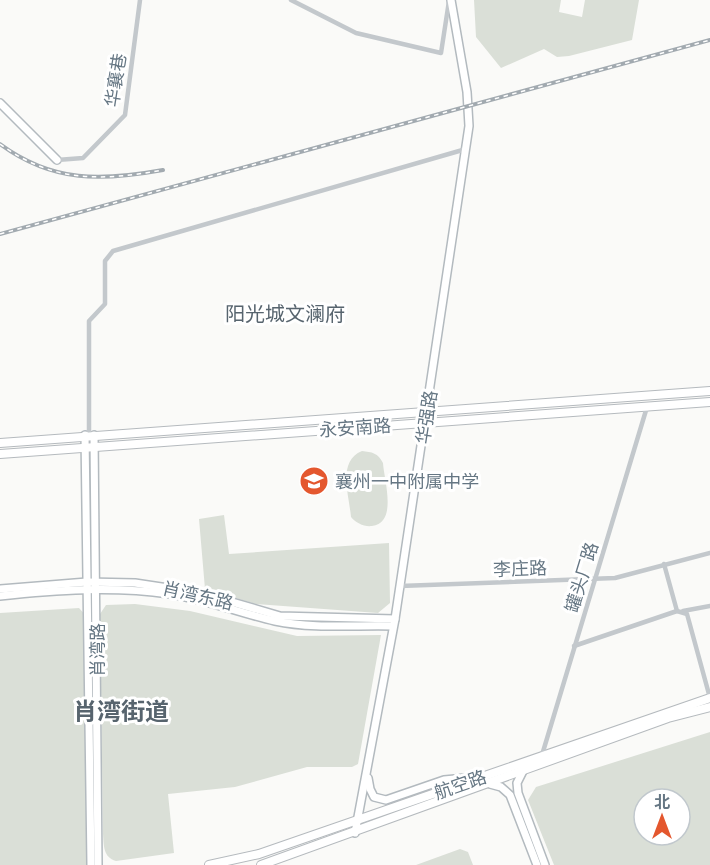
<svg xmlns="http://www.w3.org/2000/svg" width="710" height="865" viewBox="0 0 710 865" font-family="Commissioner,'Noto Sans SC',sans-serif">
<rect width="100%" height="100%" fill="#fafaf8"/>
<!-- green -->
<g fill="#dadfd7" fill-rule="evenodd">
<path d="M474,0H561L559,12L582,17L585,0H639L632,40L569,56L557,57L544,49L501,68L476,37Z"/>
<path d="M362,451C372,452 378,453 383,463C384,480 398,523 372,526C364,527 356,523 351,517C349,495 337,461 362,451Z"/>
<path d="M224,515L229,554L389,543L390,603L378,613L256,604L205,589L199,519Z"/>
<path d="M135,604L190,611L297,636L381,635L358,764L352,767H307L235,787L168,794L174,853L116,861C103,857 104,846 103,834L100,614L106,605Z"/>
<path d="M79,608L87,617V865H0V613Z"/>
<path d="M710,732V865H554L528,800L536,787ZM644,799H680V835H644Z"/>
<path d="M460,849L468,852L473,865H416Z"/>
</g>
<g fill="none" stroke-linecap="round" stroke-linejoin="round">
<!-- secondary casing -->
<g stroke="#b3babf" stroke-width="10">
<g id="secondary">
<path d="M0,103L57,160"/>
<path d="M85,435L91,865"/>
<path d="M94,435L98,865"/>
<path d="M0,589L87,582L135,583L201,593L280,616L395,619"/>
<path d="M0,596C56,590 113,586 169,594C205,599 239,613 275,621C313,629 355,625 393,626"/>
<path d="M523,771L517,783L518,793L545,865"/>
<path d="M368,778L370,789L374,797L386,800L444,780L476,777"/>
<path d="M490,784L501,787L510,795L537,865"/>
<path d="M355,833L395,619L469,126L467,92L451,0"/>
</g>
</g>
<!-- primary casing -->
<g stroke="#b5babe" stroke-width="10">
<g id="primary">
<path d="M0,443L710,391"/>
<path d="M0,454L710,402"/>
<path d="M209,865L259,854L710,698"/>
<path d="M261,865L668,718L710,707"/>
</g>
</g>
<!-- street -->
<g stroke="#c3c8cc" stroke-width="4.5">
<path d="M291,0L356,33L441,53L449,1"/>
<path d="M57,160L83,158L125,115L140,0"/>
<path d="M89,435V321L105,304V261L113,251L466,149"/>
<path d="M664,564L677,611L687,614L710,698"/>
<path d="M400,586L615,578L710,553"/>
<path d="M683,611L710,606"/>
<path d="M574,646L677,611"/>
<path d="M542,755L647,407"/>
</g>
<!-- secondary -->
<use href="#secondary" stroke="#fff" stroke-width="7"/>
<!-- primary -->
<use href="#primary" stroke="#fff" stroke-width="8"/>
<!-- rail casing -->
<g stroke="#a2aab0" stroke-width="4">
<g id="rail">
<path d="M0,144C53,183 102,181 163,170"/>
<path d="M0,234L710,40"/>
</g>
</g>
<!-- rail -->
<use href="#rail" stroke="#fff" stroke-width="1.5" stroke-dasharray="4.5" stroke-linecap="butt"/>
</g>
<!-- icons -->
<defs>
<g id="school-disc" transform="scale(1.5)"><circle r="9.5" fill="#e4572e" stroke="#fff"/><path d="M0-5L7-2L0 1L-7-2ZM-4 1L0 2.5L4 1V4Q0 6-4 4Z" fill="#fff"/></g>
</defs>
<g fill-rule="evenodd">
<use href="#school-disc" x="314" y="481"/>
</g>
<g text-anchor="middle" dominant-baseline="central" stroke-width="6" stroke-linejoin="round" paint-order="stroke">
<!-- street labels -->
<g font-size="18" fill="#657683" stroke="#fff">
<text transform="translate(115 80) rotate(-81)">华襄巷</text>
<text transform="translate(426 417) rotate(-81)">华强路</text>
<text transform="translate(355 427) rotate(-4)">永安南路</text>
<text transform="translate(520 568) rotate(-2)">李庄路</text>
<text transform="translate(581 577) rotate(-73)">罐头厂路</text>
<text transform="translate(198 595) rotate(13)">肖湾东路</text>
<text transform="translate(97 650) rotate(-90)">肖湾路</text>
<text transform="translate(460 784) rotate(-19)">航空路</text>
</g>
<!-- poi labels -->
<g font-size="18" fill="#657683" stroke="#fff" text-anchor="start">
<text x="335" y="481">襄州一中附属中学</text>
</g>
<!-- neighbourhood labels -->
<g font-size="20" fill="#57646e" stroke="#fff">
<text x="285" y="313">阳光城文澜府</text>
</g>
<!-- district labels -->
<g font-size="24" font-weight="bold" fill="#57646e" stroke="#fff">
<text x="121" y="710">肖湾街道</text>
</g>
</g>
<!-- north arrow -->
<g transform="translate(662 817)"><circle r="28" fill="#ffffff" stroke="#c1c8cd" stroke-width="1.5"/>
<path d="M0-4.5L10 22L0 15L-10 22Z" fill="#e4572e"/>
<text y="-9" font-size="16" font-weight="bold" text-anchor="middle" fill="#657683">北</text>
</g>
</svg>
